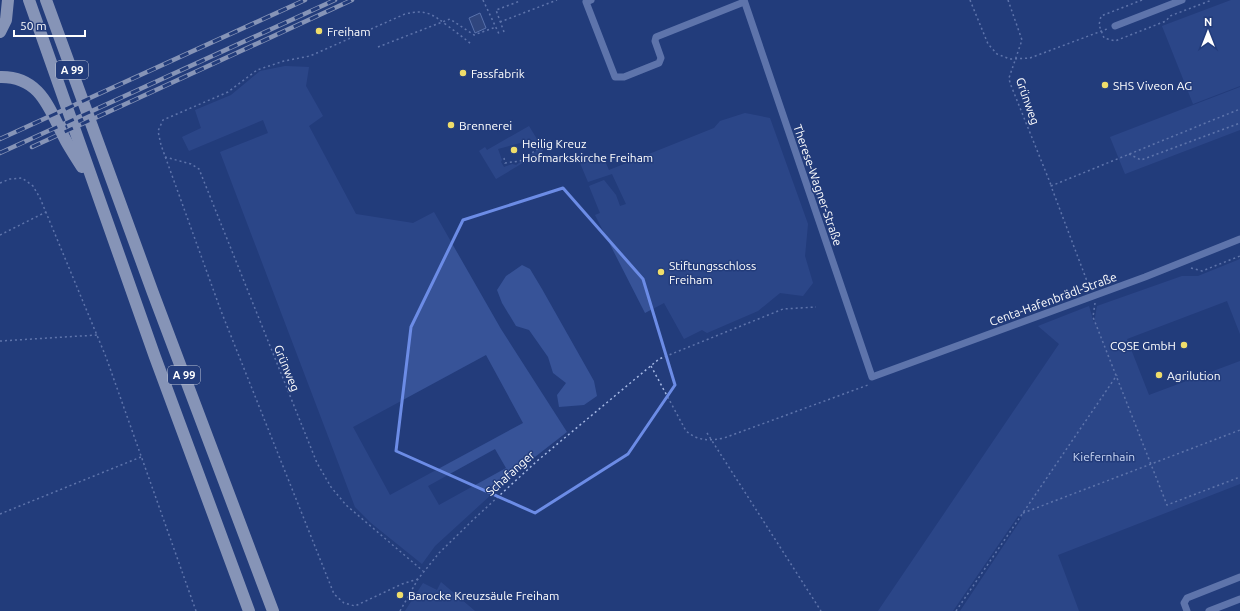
<svg xmlns="http://www.w3.org/2000/svg" width="1240" height="611" viewBox="0 0 1240 611" font-family="Ubuntu,sans-serif">
<rect width="100%" height="100%" fill="#233c7b"/>
<!-- green -->
<g fill="#375398" fill-rule="evenodd">
<path d="M1231,0H1240V86L1193,104L1162,26Z"/>
<path d="M285,66L309,67L306,86L323,116L309,126L356,214L413,223L434,212L501,329L567,432L517,471L435,546L422,564L371,523L355,507L220,152L268,133L263,120L189,151L182,137L201,128L195,110L231,95L260,71ZM486,355L523,423L390,495L353,427ZM495,449L506,468L439,505L428,486Z"/>
<path d="M1240,87V130L1125,174L1110,137Z"/>
<path d="M745,113L770,118L808,224L805,256L813,283L803,296L780,293L758,311L707,333L702,330L684,339L664,303L645,313L595,215L600,213L589,186L604,180L616,195L620,206L626,204L612,174L588,182L580,163L602,155L609,170L714,128L720,121Z"/>
<path d="M529,126L540,144L535,147L534,141L531,140L498,149L502,160L501,162L504,167L512,164L516,165L542,147L543,151L496,179L479,151L485,147L487,150Z"/>
<path d="M1240,259V334L1227,301L1127,339L1149,395L1240,361V484L1058,555L1079,611H960L1022,518L1018,516L953,611H878L1059,344L1038,326L1089,306L1094,323L1097,306L1182,276H1198Z"/>
<path d="M522,265L530,269L542,289L594,381L597,396L584,405L559,407L557,395L566,383L553,373L548,357L529,330L516,326L502,303L497,290L506,276Z"/>
<path d="M441,582L475,611H405L423,583L437,590Z"/>
</g>
<!-- water -->
<path fill="#405281" stroke="#9ab2e6" d="M480,13L486,28L475,33L469,18Z"/>
<g fill="none" stroke-linecap="round" stroke-linejoin="round">
<!-- path -->
<g stroke="#a6b9e5" stroke-width="1.5" stroke-dasharray="2 3" stroke-linecap="butt">
<path d="M483,0L499,34"/>
<path d="M970,0L988,44L997,54L1010,59L1030,58L1107,29"/>
<path d="M1008,0L1022,40L1009,78L1010,83L1051,185"/>
<path d="M1142,0L1101,16L1099,25L1104,38L1115,41L1166,21L1170,16L1212,0"/>
<path d="M500,22L557,0"/>
<path d="M504,32L496,10L520,1"/>
<path d="M378,47L450,19L474,35L496,27"/>
<path d="M1129,154L1141,160L1240,123"/>
<path d="M165,157L191,164L199,169L317,463L331,487L346,505L423,571"/>
<path d="M504,158L505,163L520,161L551,140"/>
<path d="M0,183L10,179L22,178L33,186L40,198L106,357L196,611"/>
<path d="M0,235L46,212"/>
<path d="M1191,268L1202,271L1240,256"/>
<path d="M1090,289L1051,186L1240,109"/>
<path d="M1095,303L1093,317L1167,505L1240,477"/>
<path d="M0,341L97,335"/>
<path d="M651,366L686,431C698,441 709,441 724,438L868,385"/>
<path d="M707,433L821,611"/>
<path d="M1023,513L1240,430"/>
<path d="M0,514L141,457"/>
<path d="M418,579L402,584L355,606L344,603L334,594L221,311L161,145L158,131L163,120L228,92L257,70L284,61L310,56L405,14C426,9 432,14 448,26C456,32 464,38 471,44"/>
<path d="M400,611L418,579L439,553L475,518L537,461L659,359L783,309L816,307"/>
<path d="M956,611L1117,375"/>
</g>
<!-- minor -->
<g stroke="#a6b9e5" stroke-width="7">
<path d="M591,0L586,2L615,77H624L659,63L661,58L655,41L656,37L744,2"/>
<path d="M744,0L872,377L1145,277L1240,239"/>
<path d="M1115,26L1182,0"/>
<path d="M1187,611L1184,603L1187,598L1240,577"/>
<path d="M1209,611L1240,599"/>
</g>
<!-- highway -->
<g stroke="#fff" stroke-width="12">
<path d="M29,0L155,357L249,611"/>
<path d="M46,0L153,293L273,611"/>
<path d="M0,32L6,20L8,0"/>
<path d="M0,77C42,76 50,112 66,141C71,150 77,159 82,167"/>
</g>
<!-- rail casing -->
<g stroke="#fff" stroke-width="4.5">
<g id="rail">
<path d="M0,139L305,0"/>
<path d="M32,147L352,0"/>
<path d="M0,153L335,0"/>
</g>
</g>
<!-- rail -->
<use href="#rail" stroke="#233c7b" stroke-width="3" stroke-dasharray="9" stroke-linecap="butt"/>
</g>
<!-- marked area -->
<path d="M0 0H1240V611H0ZM563,188L643,279L675,385L628,454L535,513L396,451L411,327L463,220Z" fill="#233c7b" fill-opacity=".55" fill-rule="evenodd"/>
<path fill="none" stroke="#6c8ce6" stroke-width="3" stroke-linejoin="round" d="M563,188L643,279L675,385L628,454L535,513L396,451L411,327L463,220Z"/>
<!-- markers -->
<g fill="#efdd6a" stroke="#233c7b" stroke-width="1.5">
<circle cx="319" cy="31" r="4"/>
<circle cx="463" cy="73" r="4"/>
<circle cx="1105" cy="85" r="4"/>
<circle cx="451" cy="125" r="4"/>
<circle cx="514" cy="150" r="4"/>
<circle cx="661" cy="272" r="4"/>
<circle cx="1184" cy="345" r="4"/>
<circle cx="1159" cy="375" r="4"/>
<circle cx="400" cy="595" r="4"/>
</g>
<g text-anchor="middle" dominant-baseline="central" stroke-width="3" stroke-linejoin="round" paint-order="stroke">
<!-- shield labels -->
<g fill="#233c7b" stroke="#bdc4d7" stroke-width="1">
<rect x="56" y="61" width="32" height="18" rx="3"/>
<rect x="168" y="366" width="32" height="18" rx="3"/>
</g>
<g font-size="11" font-weight="bold" fill="#fff">
<text x="72" y="70">A 99</text>
<text x="184" y="375">A 99</text>
</g>
<!-- poi labels -->
<g font-size="12" fill="#fff" stroke="#233c7b" text-anchor="start">
<text x="327" y="31">Freiham</text>
<text x="471" y="73">Fassfabrik</text>
<text x="1113" y="85">SHS Viveon AG</text>
<text x="459" y="125">Brennerei</text>
<text x="522" y="143">Heilig Kreuz<tspan x="522" dy="14">Hofmarkskirche Freiham</tspan></text>
<text x="669" y="265">Stiftungsschloss<tspan x="669" dy="14">Freiham</tspan></text>
<text x="1176" y="345" text-anchor="end">CQSE GmbH</text>
<text x="1167" y="375">Agrilution</text>
<text x="408" y="595">Barocke Kreuzsäule Freiham</text>
</g>
<!-- street labels -->
<g font-size="12" fill="#fff" stroke="#233c7b">
<text transform="translate(1028 101) rotate(71)">Grünweg</text>
<text transform="translate(818 185) rotate(71)">Therese-Wagner-Straße</text>
<text transform="translate(1053 299) rotate(-20)">Centa-Hafenbrädl-Straße</text>
<text transform="translate(287 368) rotate(68)">Grünweg</text>
<text transform="translate(510 473) rotate(-42)">Schafanger</text>
</g>
<!-- park labels -->
<g font-size="12" fill="#c9d6f4" stroke="#233c7b">
<text x="1104" y="456">Kiefernhain</text>
</g>
</g>
<!-- north arrow -->
<g transform="translate(1208 32)" stroke="#233c7b" stroke-width="3" paint-order="stroke">
<path d="M0-3L7 15L0 10L-7 15Z" fill="#ffffff"/>
<text y="-6" font-size="11" font-weight="bold" text-anchor="middle" fill="#ffffff">N</text>
</g>
<!-- scale -->
<path d="M14 30v6h71v-6" fill="none" stroke="#ffffff" stroke-width="2"/>
<text x="20" y="30" font-size="12" fill="#ffffff" stroke="#233c7b" stroke-width="3" paint-order="stroke">50 m</text>
</svg>
